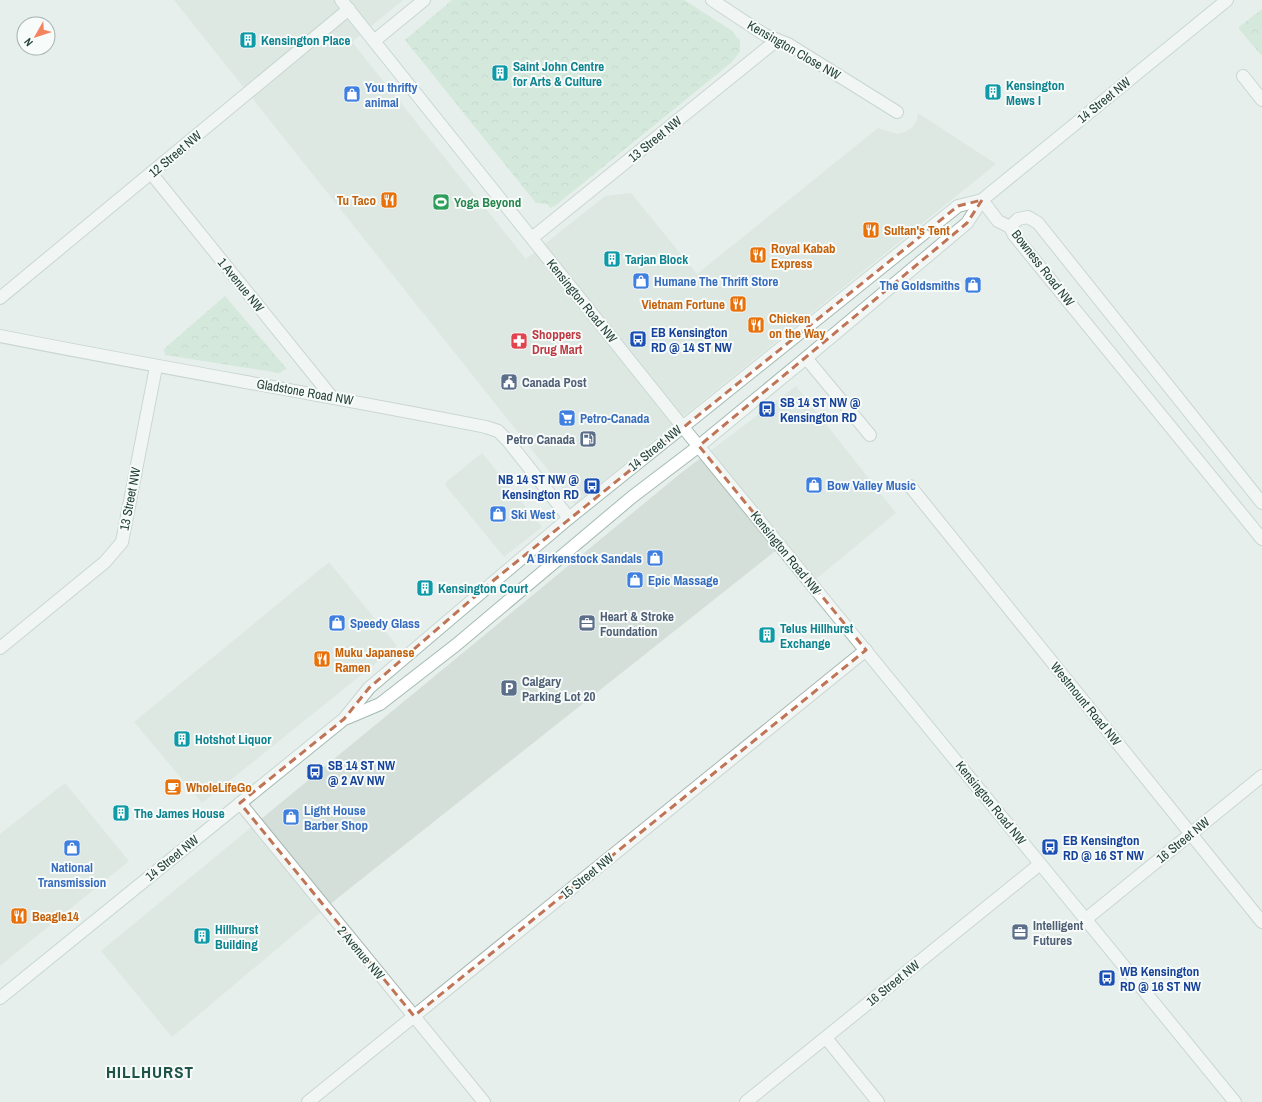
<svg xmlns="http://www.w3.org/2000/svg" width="1262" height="1102" viewBox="0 0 1262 1102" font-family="'Archivo Narrow',sans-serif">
<defs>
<pattern id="park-crowns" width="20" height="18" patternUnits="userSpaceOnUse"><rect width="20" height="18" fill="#bfe0c8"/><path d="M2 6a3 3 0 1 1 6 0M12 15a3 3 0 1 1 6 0" fill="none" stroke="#a4c1ad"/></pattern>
</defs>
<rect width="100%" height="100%" fill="#e6efeb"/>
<!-- built -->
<g fill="#d4dfda">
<path d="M174,0H403L352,42L526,259L605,196L631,193L697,274L878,128L897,134L905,132L913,127L917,120L918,113L996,164L575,504Z"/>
<path d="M796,386L896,513L810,584L779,548L339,897L172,1037L101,951L681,473Z"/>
<path d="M482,453L542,527L504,557L445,485L446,482Z"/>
<path d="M329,562L397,646L202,803L134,722Z"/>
<path d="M65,783L129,861L0,966V834Z"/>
</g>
<!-- park -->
<g fill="url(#park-crowns)">
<path d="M452,0H684L731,30L738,39H740V51L732,62L556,205L550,208L548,204L536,203L405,40Z"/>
<path d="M1262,9V56L1239,29V27Z"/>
<path d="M225,296L286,368V370H284L280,373L165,355L164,349Z"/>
</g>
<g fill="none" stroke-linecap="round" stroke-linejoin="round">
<!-- street casing -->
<g stroke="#a8b8b2" stroke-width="14">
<g id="street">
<path d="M712,0L765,35L788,44L897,112"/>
<path d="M374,41L424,0"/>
<path d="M1243,76L1262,100"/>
<path d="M151,173L331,396"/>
<path d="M982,200L998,221L1010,227"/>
<path d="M1010,227L1014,235L1262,539"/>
<path d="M1010,227L1018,219L1028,217L1038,223L1262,503"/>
<path d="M532,238L777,40"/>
<path d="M0,298L349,9"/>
<path d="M0,336C162,368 324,395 486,427L498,431L508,441L569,518"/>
<path d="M806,358L870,435"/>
<path d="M910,486L1262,922"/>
<path d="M0,648L105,562L122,542L156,367"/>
<path d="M240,803L484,1102"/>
<path d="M1086,919L1262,776"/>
<path d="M826,1038L878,1102"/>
<path d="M308,1102L866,650"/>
<path d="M746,1102L1040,864"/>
</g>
</g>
<!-- secondary casing -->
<g stroke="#a4bbb3" stroke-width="14">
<g id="secondary">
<path d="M341,0L682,426L1235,1102"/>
<path d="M347,718L380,704L456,645L632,497L699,446L806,358L967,223L982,200L1227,0"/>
<path d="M0,998L344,719L369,688L569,518L958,206L982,200"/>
</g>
</g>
<!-- street -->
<use href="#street" stroke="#fff" stroke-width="12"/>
<!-- secondary -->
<use href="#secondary" stroke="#fff" stroke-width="12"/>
</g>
<!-- marked area -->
<path d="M0 0H1262V1102H0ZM982,200L967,223L699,446L866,650L414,1016L240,803L344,719L369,688L494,580L958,206Z" fill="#e6efeb" fill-opacity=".55" fill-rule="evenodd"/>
<path fill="none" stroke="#c07456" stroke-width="3" stroke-dasharray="8 5" stroke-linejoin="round" d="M982,200L967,223L699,446L866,650L414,1016L240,803L344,719L369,688L494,580L958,206Z"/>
<!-- icons -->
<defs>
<g id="building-square" transform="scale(0.9)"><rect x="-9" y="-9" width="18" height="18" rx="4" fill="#0f9aa8" stroke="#f7fbf9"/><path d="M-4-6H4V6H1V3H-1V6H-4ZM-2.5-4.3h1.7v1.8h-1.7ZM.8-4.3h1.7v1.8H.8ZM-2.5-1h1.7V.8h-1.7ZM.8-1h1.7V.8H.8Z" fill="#fff"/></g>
<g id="shop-square" transform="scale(0.9)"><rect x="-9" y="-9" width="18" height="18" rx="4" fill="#3f7fe0" stroke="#f7fbf9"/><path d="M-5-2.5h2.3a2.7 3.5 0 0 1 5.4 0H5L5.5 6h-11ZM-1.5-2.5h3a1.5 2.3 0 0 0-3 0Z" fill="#fff"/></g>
<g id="restaurant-square" transform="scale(0.9)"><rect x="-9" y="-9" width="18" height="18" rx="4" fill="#e8710a" stroke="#f7fbf9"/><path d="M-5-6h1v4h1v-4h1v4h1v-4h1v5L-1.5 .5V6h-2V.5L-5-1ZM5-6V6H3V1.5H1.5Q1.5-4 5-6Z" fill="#fff"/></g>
<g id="stadium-square" transform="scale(0.9)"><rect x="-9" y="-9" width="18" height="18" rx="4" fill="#2e9e5b" stroke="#f7fbf9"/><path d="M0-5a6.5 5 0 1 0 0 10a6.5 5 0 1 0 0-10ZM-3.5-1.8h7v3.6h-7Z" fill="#fff"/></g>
<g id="bus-square" transform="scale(0.9)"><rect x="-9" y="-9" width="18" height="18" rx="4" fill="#1a4fb4" stroke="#f7fbf9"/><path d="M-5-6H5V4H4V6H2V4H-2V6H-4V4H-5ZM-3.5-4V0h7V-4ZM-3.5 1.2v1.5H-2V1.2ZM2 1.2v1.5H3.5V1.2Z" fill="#fff"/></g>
<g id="pharmacy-square" transform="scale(0.9)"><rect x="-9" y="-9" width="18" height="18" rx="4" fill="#e0444e" stroke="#f7fbf9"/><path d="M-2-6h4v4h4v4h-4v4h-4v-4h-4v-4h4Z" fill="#fff"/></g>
<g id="civic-square" transform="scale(0.9)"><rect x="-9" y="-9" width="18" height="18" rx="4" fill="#5c6f8a" stroke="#f7fbf9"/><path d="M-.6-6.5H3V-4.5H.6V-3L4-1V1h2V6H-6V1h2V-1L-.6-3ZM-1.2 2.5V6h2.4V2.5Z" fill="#fff"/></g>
<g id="supermarket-square" transform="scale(0.9)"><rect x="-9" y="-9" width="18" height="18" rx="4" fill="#3f7fe0" stroke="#f7fbf9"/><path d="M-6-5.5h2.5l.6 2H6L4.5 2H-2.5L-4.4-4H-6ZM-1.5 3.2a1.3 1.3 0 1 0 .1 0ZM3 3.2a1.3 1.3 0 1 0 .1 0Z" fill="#fff"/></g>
<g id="fuel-square" transform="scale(0.9)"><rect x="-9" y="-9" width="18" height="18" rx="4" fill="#5c6f8a" stroke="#f7fbf9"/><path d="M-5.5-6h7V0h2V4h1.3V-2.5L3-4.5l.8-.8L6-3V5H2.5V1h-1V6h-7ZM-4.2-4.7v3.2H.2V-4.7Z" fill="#fff"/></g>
<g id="office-square" transform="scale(0.9)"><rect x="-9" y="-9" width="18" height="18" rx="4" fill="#5c6f8a" stroke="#f7fbf9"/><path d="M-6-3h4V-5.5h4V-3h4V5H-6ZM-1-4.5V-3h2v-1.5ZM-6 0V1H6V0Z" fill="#fff"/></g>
<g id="parking-square" transform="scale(0.9)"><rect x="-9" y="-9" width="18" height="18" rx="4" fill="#5c6f8a" stroke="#f7fbf9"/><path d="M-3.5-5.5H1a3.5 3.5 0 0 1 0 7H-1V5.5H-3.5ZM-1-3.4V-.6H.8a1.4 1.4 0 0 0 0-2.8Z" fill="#fff"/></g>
<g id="cafe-square" transform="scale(0.9)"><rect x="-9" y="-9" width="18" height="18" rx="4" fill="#e8710a" stroke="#f7fbf9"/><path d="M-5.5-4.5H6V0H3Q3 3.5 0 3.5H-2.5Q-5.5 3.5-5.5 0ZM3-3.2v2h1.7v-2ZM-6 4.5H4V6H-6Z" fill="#fff"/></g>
</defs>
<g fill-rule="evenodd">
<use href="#building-square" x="248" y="40"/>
<use href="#building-square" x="500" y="73"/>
<use href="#building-square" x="993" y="92"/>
<use href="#shop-square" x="352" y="94"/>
<use href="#restaurant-square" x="389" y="200"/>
<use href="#stadium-square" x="441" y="202"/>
<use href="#restaurant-square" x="871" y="230"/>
<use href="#restaurant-square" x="758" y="255"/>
<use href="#building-square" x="612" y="259"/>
<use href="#shop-square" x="641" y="281"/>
<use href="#shop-square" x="973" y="285"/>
<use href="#restaurant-square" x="738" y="304"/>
<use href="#restaurant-square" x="756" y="325"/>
<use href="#bus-square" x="638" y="339"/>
<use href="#pharmacy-square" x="519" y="341"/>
<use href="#civic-square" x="509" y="382"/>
<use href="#bus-square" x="767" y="409"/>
<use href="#supermarket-square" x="567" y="418"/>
<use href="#fuel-square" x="588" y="439"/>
<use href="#shop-square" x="814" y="485"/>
<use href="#bus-square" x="592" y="486"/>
<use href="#shop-square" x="498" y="514"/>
<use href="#shop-square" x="655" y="558"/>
<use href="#shop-square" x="635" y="580"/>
<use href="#building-square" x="425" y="588"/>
<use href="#shop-square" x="337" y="623"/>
<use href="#office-square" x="587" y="623"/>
<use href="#building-square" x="767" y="635"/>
<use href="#restaurant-square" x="322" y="659"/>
<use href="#parking-square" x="509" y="688"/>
<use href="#building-square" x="182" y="739"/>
<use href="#bus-square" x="315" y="772"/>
<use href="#cafe-square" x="173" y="787"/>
<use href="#building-square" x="121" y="813"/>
<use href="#shop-square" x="291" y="817"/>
<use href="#bus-square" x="1050" y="847"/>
<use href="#shop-square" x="72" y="848"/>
<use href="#restaurant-square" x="19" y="916"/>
<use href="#office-square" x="1020" y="932"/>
<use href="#building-square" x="202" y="936"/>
<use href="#bus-square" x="1107" y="978"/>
</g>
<g text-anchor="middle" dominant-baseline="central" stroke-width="4" stroke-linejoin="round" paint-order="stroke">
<!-- culture labels -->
<g font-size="13" font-weight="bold" fill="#0d838f" stroke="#f7fbf9" text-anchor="start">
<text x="261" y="40">Kensington Place</text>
<text x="513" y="66">Saint John Centre<tspan x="513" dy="15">for Arts &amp; Culture</tspan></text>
<text x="1006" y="85">Kensington<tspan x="1006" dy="15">Mews I</tspan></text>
<text x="625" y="259">Tarjan Block</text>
<text x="438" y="588">Kensington Court</text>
<text x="780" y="628">Telus Hillhurst<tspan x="780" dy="15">Exchange</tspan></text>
<text x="195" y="739">Hotshot Liquor</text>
<text x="134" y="813">The James House</text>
<text x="215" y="929">Hillhurst<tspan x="215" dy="15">Building</tspan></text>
</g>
<!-- street labels -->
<g font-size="13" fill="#24423a" stroke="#f7fbf9">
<text transform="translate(794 50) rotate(30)">Kensington Close NW</text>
<text transform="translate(1104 100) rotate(-39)">14 Street NW</text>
<text transform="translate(655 139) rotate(-39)">13 Street NW</text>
<text transform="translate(175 154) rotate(-40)">12 Street NW</text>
<text transform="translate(1043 268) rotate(52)">Bowness Road NW</text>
<text transform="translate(241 285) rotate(51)">1 Avenue NW</text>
<text transform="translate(582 301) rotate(51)">Kensington Road NW</text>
<text transform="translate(305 392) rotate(10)">Gladstone Road NW</text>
<text transform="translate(655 448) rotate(-39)">14 Street NW</text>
<text transform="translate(130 499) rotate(-79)">13 Street NW</text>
<text transform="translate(786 553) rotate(51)">Kensington Road NW</text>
<text transform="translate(1086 704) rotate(51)">Westmount Road NW</text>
<text transform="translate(991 803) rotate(51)">Kensington Road NW</text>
<text transform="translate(1183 840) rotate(-39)">16 Street NW</text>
<text transform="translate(172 858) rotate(-39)">14 Street NW</text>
<text transform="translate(587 876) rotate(-39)">15 Street NW</text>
<text transform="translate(361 953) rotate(50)">2 Avenue NW</text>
<text transform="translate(893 983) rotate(-39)">16 Street NW</text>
</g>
<!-- shop labels -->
<g font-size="13" font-weight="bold" fill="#366cbe" stroke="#f7fbf9" text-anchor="start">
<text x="365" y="87">You thrifty<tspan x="365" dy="15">animal</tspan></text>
<text x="654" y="281">Humane The Thrift Store</text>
<text x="960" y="285" text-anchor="end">The Goldsmiths</text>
<text x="580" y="418">Petro-Canada</text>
<text x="827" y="485">Bow Valley Music</text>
<text x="511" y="514">Ski West</text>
<text x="642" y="558" text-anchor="end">A Birkenstock Sandals</text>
<text x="648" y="580">Epic Massage</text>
<text x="350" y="623">Speedy Glass</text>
<text x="304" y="810">Light House<tspan x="304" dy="15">Barber Shop</tspan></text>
<text x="72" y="867" text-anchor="middle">National<tspan x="72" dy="15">Transmission</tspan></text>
</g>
<!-- food labels -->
<g font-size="13" font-weight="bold" fill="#c56008" stroke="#f7fbf9" text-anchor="start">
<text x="376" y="200" text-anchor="end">Tu Taco</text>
<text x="884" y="230">Sultan's Tent</text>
<text x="771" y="248">Royal Kabab<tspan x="771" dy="15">Express</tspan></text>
<text x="725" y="304" text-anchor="end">Vietnam Fortune</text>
<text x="769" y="318">Chicken<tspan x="769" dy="15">on the Way</tspan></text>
<text x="335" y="652">Muku Japanese<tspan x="335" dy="15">Ramen</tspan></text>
<text x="186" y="787">WholeLifeGo</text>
<text x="32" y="916">Beagle14</text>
</g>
<!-- leisure labels -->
<g font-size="13" font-weight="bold" fill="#27864d" stroke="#f7fbf9" text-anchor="start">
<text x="454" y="202">Yoga Beyond</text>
</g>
<!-- transit labels -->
<g font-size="13" font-weight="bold" fill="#164399" stroke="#f7fbf9" text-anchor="start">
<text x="651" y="332">EB Kensington<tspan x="651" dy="15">RD @ 14 ST NW</tspan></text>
<text x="780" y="402">SB 14 ST NW @<tspan x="780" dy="15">Kensington RD</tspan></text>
<text x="579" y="479" text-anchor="end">NB 14 ST NW @<tspan x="579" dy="15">Kensington RD</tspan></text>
<text x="328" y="765">SB 14 ST NW<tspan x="328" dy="15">@ 2 AV NW</tspan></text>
<text x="1063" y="840">EB Kensington<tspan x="1063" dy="15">RD @ 16 ST NW</tspan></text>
<text x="1120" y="971">WB Kensington<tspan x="1120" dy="15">RD @ 16 ST NW</tspan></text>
</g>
<!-- health labels -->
<g font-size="13" font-weight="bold" fill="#be3a42" stroke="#f7fbf9" text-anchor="start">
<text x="532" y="334">Shoppers<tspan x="532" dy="15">Drug Mart</tspan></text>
</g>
<!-- service labels -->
<g font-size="13" font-weight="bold" fill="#4e5e75" stroke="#f7fbf9" text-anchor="start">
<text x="522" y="382">Canada Post</text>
<text x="575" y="439" text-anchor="end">Petro Canada</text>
<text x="600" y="616">Heart &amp; Stroke<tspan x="600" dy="15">Foundation</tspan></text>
<text x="522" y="681">Calgary<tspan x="522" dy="15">Parking Lot 20</tspan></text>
<text x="1033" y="925">Intelligent<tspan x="1033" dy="15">Futures</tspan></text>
</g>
<!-- district labels -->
<g font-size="17" font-weight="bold" letter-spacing="1" fill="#1f5548" stroke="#f7fbf9">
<text x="150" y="1071">HILLHURST</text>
</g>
</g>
<!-- north arrow -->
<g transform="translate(36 36) rotate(231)"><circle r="19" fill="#f7fbf9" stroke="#a3b1ad"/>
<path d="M0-3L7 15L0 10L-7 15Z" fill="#f4845f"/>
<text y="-6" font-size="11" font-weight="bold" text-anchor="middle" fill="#24423a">N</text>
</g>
</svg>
